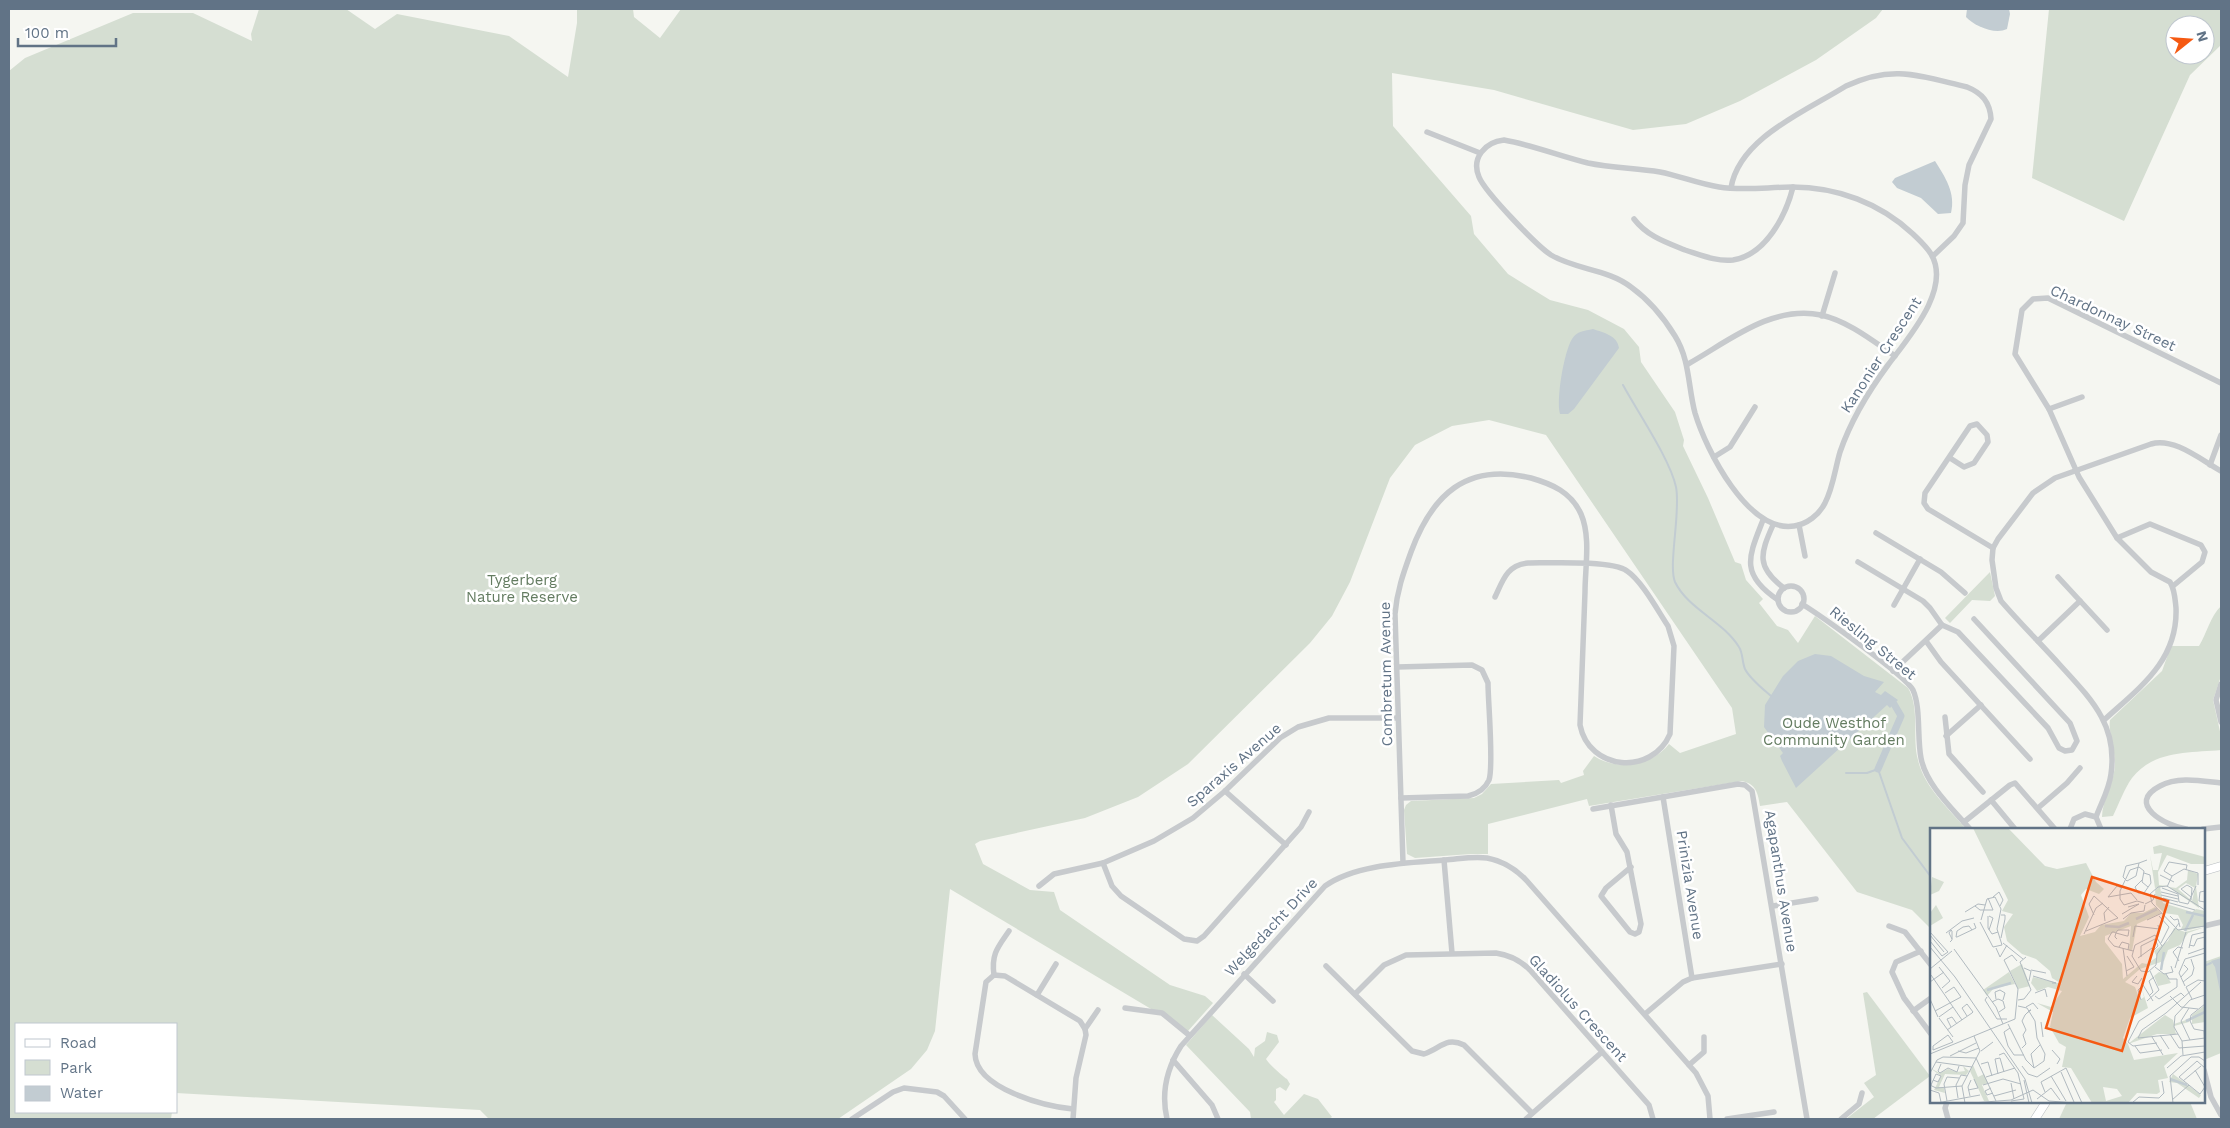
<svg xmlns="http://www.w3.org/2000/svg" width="2230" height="1128" viewBox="0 0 2230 1128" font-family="'Work Sans',sans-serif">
<rect width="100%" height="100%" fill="#f5f6f1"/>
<!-- green -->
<g fill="#d5ded2" fill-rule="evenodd">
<path d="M259,9H346L375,29L397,14L509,36L568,77L577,23V9H633L634,17L660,38L681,9H1883L1876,18L1816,60L1740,101L1686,124L1633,130L1494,90L1392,73L1393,126L1471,216L1474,234L1508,274L1550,300L1588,310L1624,329L1639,347L1641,362L1675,412L1684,440L1683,446L1708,498L1735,562L1741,564L1746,580L1763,599L1759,603L1777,626L1788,630L1798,643L1815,616L1908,688C1920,708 1912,738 1918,760C1924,787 1949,809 1966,829H1931V929L1912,910L1857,892L1787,802L1760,806C1758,793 1756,784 1742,781L1589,806L1587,799L1488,824V854H1471L1415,858L1407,854L1404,810L1406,805L1411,801L1474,798L1482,794L1491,784L1559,780L1561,783L1584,775L1583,771L1594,756C1617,771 1652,766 1669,744L1680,753L1736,734L1732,708L1546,435L1489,420L1452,426L1415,445L1390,478L1350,582L1332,616L1310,643L1188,764L1138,797L1085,818L980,841L975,844L983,864L1030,890L1054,892L1060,910L1170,985L1205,996L1213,1003L1188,1031L950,889L935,1031L927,1050L911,1069L838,1119H489L480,1110L176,1093V1024H16V1112H172L171,1119H9V71L25,58L133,13H193L252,41L251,34Z"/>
<path d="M2049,9H2221V45L2190,75L2124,221L2032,178ZM2175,25H2205V55H2175Z"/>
<path d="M1990,572L1995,596L1990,601L1972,600L1950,623L1945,618Z"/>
<path d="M2221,606V676L2213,700L2221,736V750C2189,753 2154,750 2132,778C2124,789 2119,804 2113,816L2102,817C2102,800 2115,782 2115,763C2115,750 2108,731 2110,720L2162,671L2171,646H2199C2207,633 2210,617 2221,606Z"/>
<path d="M2221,956V1053L2204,1060V962Z"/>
<path d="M1867,992L1930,1076L1873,1119H1846L1874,1097L1864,1083L1876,1075L1863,993Z"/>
<path d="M1212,1015L1249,1049L1254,1057L1255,1048L1265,1041L1267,1032L1277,1035L1279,1042L1266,1059C1268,1063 1283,1077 1287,1079L1290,1084L1286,1091L1280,1087L1276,1089V1100L1274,1102L1284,1115L1304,1094L1318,1099L1332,1117L1329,1119H1251L1250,1112L1186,1045Z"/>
<path d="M2067,1102H2190L2197,1119H2059Z"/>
</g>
<!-- water -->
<g fill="#c2ccd2">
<path d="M1967,9H2009L2010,14L2007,29C1995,35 1974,26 1966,17Z"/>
<path d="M1935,161C1945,177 1956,193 1951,213L1938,214L1921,198L1897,188L1892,182L1895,178Z"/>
<path d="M1593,329C1604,333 1617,335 1619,348L1574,409L1568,414H1560C1556,399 1564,352 1572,339C1577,331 1584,331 1593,329Z"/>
<path d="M1815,654L1831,656L1864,676L1884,682L1875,692L1881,695L1885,691L1898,700L1890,708L1887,705L1796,788L1782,761L1780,756L1783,753L1764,727L1765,705L1783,676L1798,661Z"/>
<path d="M2221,958V996L2215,967L2211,961Z"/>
</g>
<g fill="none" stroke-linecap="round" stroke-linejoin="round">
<!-- stream -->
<g stroke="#c2ccd2" stroke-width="2">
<path d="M1623,385C1637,411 1670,459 1676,487C1681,511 1668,565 1675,582C1688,609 1723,621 1739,647C1743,653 1742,662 1745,669C1750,679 1763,689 1771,696"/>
<path d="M1846,773H1867L1878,769L1902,838L1931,877"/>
<path d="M2204,966L2211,963"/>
</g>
<!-- canal -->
<path stroke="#c2ccd2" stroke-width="7" d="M1878,769L1901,716L1894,704"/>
<!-- secondary casing -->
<g stroke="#b8bdc2" stroke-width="9">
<g id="secondary">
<path d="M2204,871L2221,866"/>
<path d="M2035,1119L2046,1102"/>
</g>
</g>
<!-- street -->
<g stroke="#c7cacd" stroke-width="5.5">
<path d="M1427,132L1480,153"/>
<path d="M1504,140C1532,145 1560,156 1588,163C1612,168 1636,168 1660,172C1680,176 1699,184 1719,187C1743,191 1768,187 1792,187C1837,187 1880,203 1913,234C1919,240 1926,246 1931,254C1952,289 1908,338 1888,365C1868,392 1851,420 1840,452C1835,469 1833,488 1825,503C1819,515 1807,524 1794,526C1748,533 1706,450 1695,413C1688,387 1690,360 1675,336C1664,318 1649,300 1631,287C1608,269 1576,270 1551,255C1537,246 1485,192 1479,177C1471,158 1485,142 1504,140Z"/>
<path d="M1731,188C1739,138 1806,111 1846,86C1893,64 1920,76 1967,87C1982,93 1990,102 1991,119L1969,165L1965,185L1963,223L1954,236L1933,256"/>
<path d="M1634,219C1647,236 1665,242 1685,250C1701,255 1717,262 1733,260C1766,255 1786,215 1793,187"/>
<path d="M1822,316L1835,273"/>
<path d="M1688,364C1729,341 1771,305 1821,315C1848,321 1873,341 1895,356"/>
<path d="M2049,409L2082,397"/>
<path d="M1714,457L1730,447L1755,407"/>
<path d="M1950,458L1964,467L1974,463L1988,442L1987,435L1977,424L1970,426L1925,493L1924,503L1928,509L1993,548"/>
<path d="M2210,465L2221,435"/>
<path d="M1763,520C1749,556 1739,574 1778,600"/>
<path d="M1773,525C1760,554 1756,567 1784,588"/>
<path d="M1799,525L1805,556"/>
<path d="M1876,533L1941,572L1965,593"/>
<path d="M2117,538L2150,524L2201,545L2205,552L2202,562L2173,586"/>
<path d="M1858,562L1923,601L1930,608L1942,625L1958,632L2048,728L2059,748L2065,751L2072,750L2077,741L2070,723L1974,619"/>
<path d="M2058,577L2107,630"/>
<circle cx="1791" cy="599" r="13"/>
<path d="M1802,604C1821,616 1905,675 1913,690C1921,708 1917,738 1921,758C1926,785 1953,809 1970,829"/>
<path d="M1894,605L1920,559"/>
<path d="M1926,641L1941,662L2030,759"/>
<path d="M2038,641L2080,601"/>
<path d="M1397,667L1472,665L1482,670L1488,683C1488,702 1494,766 1489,780C1485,789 1477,794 1468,796L1401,798"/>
<path d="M1893,671L1942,625"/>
<path d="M2221,684L2216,700L2221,722"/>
<path d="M1945,717L1949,754L1983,792"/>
<path d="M2104,720C2139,688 2178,661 2176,608C2175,599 2175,590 2170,582L2151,572L2117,538L2079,477L2049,409L2015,354L2022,310L2033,299L2048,298L2221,383"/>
<path d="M1946,736L1981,705"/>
<path d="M1225,791L1286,845"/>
<path d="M1663,797L1692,978"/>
<path d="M1991,800L2015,829"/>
<path d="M1611,805L1616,834L1627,852L1641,924L1639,932L1635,934L1630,932L1601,896L1606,888L1631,867"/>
<path d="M2038,808L2067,783L2080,768"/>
<path d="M1593,809L1738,784L1745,785L1752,791L1807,1119"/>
<path d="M2096,817C2101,803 2109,790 2111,774C2118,725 2091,699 2060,665C2041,644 2020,623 2001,601L1996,588L1992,560L1993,548L1998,539L2033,493L2055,478L2151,444C2174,437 2201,460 2221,471"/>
<path d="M1964,822L2010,785L2015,783L2055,829"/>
<path d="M2070,829L2074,819L2085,814L2096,817L2101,829"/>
<path d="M2186,829C2166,826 2125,804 2160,786C2178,776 2202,781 2221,783"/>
<path d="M2203,829L2221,827"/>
<path d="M1444,860L1452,953"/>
<path d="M1103,863L1112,886L1121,896L1184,939L1197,941L1204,936L1301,827L1309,812"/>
<path d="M1403,863L1395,614C1397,591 1403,574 1411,552C1432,495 1466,462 1531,478C1552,484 1571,492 1581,514C1591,537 1585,568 1585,592C1583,636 1582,681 1580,725C1589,771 1652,776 1670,734L1674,646L1668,626C1658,611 1642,581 1627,571C1613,560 1549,563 1528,563C1507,565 1503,580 1495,597"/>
<path d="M1039,886L1054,874L1103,863L1154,841L1193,818L1225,791L1280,738L1298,727L1329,718H1398"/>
<path d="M1773,906L1816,899"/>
<path d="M1889,926L1905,932L1931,965"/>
<path d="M2204,926L2221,922"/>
<path d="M1921,951L1896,962L1892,972L1904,998L1931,1034"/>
<path d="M1326,966L1412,1051L1424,1054C1440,1049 1446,1036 1464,1045L1532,1113"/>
<path d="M1244,974L1273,1001"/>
<path d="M994,975C991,954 998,947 1009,931"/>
<path d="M1355,994L1384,965L1406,955L1496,953C1509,955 1520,960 1530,970L1649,1105L1653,1119"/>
<path d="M1037,995L1056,964"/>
<path d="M1125,1008L1162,1013L1189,1035"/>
<path d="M1913,1011L1931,998"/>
<path d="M1645,1014L1683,982L1692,978L1782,964"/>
<path d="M1173,1060L1212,1105L1218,1119"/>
<path d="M1689,1065L1704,1052V1037"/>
<path d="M2204,1070L2211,1097L2221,1115"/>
<path d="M1947,1102L1945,1108L1948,1119"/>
<path d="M1073,1109C1045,1106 976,1089 975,1054L986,982L994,975L1005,976L1080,1021L1085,1029"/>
<path d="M852,1119L893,1092L904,1088L937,1092L944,1096L965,1119"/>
<path d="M1073,1119L1076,1078L1086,1035L1085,1029L1098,1010"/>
<path d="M1167,1119C1161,1093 1167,1068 1181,1046L1325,886C1356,864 1408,863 1445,860C1459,859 1473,856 1487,858C1503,861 1516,869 1527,881L1696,1073L1708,1096L1710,1119"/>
<path d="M1526,1119L1602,1052"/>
<path d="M1727,1119L1774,1112"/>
<path d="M1841,1119L1859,1104L1862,1093"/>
</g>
<!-- secondary -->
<use href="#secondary" stroke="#fff" stroke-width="8"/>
</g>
<g text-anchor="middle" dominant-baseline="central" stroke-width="5" stroke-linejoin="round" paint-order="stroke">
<!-- street labels -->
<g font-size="15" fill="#617386" stroke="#fff">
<text transform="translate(2113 318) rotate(25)">Chardonnay Street</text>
<text transform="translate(1881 355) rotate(-57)">Kanonier Crescent</text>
<text transform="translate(1873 643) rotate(39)">Riesling Street</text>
<text transform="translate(1386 674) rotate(-91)">Combretum Avenue</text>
<text transform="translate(1234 765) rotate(-41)">Sparaxis Avenue</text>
<text transform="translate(1781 881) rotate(81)">Agapanthus Avenue</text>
<text transform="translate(1690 885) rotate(81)">Prinizia Avenue</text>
<text transform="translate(1271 927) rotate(-47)">Welgedacht Drive</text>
<text transform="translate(1578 1008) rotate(48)">Gladiolus Crescent</text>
</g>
<!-- park labels -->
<g font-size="15" fill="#647c61" stroke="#fff">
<text x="522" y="580">Tygerberg<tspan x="522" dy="17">Nature Reserve</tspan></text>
<text x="1834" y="723">Oude Westhof<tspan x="1834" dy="17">Community Garden</tspan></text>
</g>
</g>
<!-- overview -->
<g transform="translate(1930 828)">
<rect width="275" height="275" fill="#f5f6f1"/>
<path d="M43,0H78L115,38L127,41L156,35L166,54L174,61L169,66L156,61L151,67L159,89L150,108L165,104L171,97L194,93L201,85H213L225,79L231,85L207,96L202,123L199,122L201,98L175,108V114L192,136L193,151L212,135L217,136L227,129L224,123L238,113L244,100L255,104L275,99L258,105L250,117L238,122L234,133L210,141L195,154L205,159L210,172L214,169L211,158L218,180L200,190L193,210L198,216L235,187L243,192L244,196L259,191V194L244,198L246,206H227L198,216L204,232L248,225L234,238L238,250L228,252L230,264L227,266L207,265L198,275H162L141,240L132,239L136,219L129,215L120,199L123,184L107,175L121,179L132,163L118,159L107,163L101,155L103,149L132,156L122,150L120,143L106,131L92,126L77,113L74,99L83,86L72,83L78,72ZM173,259L187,261L192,268L176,273ZM230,17L275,29V36H261L237,27L228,44L229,57L237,58L225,60L220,27L223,42H228L232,25L224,26L223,19ZM258,42L268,46L266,59L269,80L239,59L246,60L257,52ZM256,55L265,60L262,73L248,61ZM2,49L14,54L9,63L0,67ZM230,59L233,75L262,84L266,81L275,83V98L255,103L251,101L253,97L248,87L234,85L226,77L225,61ZM6,77L13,90L0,98V85ZM92,136L100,158L88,161L80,143ZM79,144L85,156L64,160L57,168L53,162ZM229,144L236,146L241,155L228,158L224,148ZM275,177V194L262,196V187ZM43,237L48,249L54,246L58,255L52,257L59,273H54L40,243ZM33,238L39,243L36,247L15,246L9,259L14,260L15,265L4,262L11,248L0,240L10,245L18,241L27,244L35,243ZM243,246L258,257L271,267L269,270L247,255L239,254Z" fill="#d5ded2" fill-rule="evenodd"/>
<path fill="none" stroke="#c2ccd2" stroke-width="2.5" d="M256,84L275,88M206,91L227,81M175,98L189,99L199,95M255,103L263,87M231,142L234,124M57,162L81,155M256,193L275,184M240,251L257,257"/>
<path fill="none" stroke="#b1bac0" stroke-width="1" d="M209,39L200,42L190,63V71L194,77L207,73L214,75M209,39L214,43L212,54L218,59M230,47L244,54M242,48L234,43L239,34L257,37L256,42M212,52L205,59L208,65H214L221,55L220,47L214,45M197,53L206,48L209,35L217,32M197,53L193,49L196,38L209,35M237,59L242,48L254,41L268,45V57M192,60L187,58L178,69L201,65L207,72M232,60L248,66L249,74L258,76L266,58M275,63L270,64L269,73L275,74M231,64L248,68M231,67L248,71M63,69L69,64L73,72L70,78M261,69L251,61L257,57L262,60L261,72M233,70L248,74M233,73L265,82M215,76L223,72L225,66M45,78L50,82H63L58,70M275,82L237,58L228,59L220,66L222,75L248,102L275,98M35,84L48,76L55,77M192,86L209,76L198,79M71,87H75V91L71,110M58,88V100L62,106L68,104M59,88L63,90L59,102M229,88L239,99L231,115M240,88L244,92L248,91L250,99M193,91L201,85L214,83L215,77M217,92L232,85M175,93L174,85L179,79M50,94L63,119L72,117L67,101L71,81L65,69L57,71L51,92M42,102L39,98L33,99L27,103L26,109H27L46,100L44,95M156,103L188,90L164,68L159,76L164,87M16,105L32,93L44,90M154,106L166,80L173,75M0,107L14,124M203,109L205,98L229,101L228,97M187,111L185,109V108L186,105L187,103L188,102H199L198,108H197L186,105L184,104H182L178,111L184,118L203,123M0,113L12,128L18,124L0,104M20,114L22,112V103L21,102L19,105L22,111M73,115L93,131M259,117L264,118L267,111L275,109M232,118L225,107L205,117L202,128L211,143L218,144L226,137L227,126L249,95M0,119L25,149L95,251L102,275M189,119L192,114L199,116L198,122M66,120L70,129L77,117M193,120L197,148M259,120L262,107L275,104M24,121L66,179L73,196M258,126L275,120M211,129V118L225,111L228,118L224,122M208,130L222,120M255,131L249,145L255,158M255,131L275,125M249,133L243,124L248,119L253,120M9,139L20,153L12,160M225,139L234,146L243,144L241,138M94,140L101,143L99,153M245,140L256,104M0,141L22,123M79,142L74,132L82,127L87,133M101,142L116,145M196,143L204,139L197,128M1,147L32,192M103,148L126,155H122M207,148L202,154L208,156L212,150M251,149L258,141L254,137M0,154L14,144M253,154L262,147L264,140L261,131M105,165L115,161L117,169M219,168L223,164L219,153L224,149M225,168L229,171L247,159V151H239L236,146M240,168L251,179L268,181M57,169L55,172L67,191H77M0,171L8,189M66,171L65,164L70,162L75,165L73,172M262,171L256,159L268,152L275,153M88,172L94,171L101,162L90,134L96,129M211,172L208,162L213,157L223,173M217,173L229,162L220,143M62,174L68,171L73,173L75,180L69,184M275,176L261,187L260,193L264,201L275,203M88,178L97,180L105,193L107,210L115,226L114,233L104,240M96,179L103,175L108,181M259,180L251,193L260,212M5,183L31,169L24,159L15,165M9,189L23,179M9,190L23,209M111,194L113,209M78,196L96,232L104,240M21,199L17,191L22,189L27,196M80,200L74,204L78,218L84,227H94M17,202L42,185L43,184L37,176L32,180L37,188M96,202L92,193L95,187L100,182H101L97,185M274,203L275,221M240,206L249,220L275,218M248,206L208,210L212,202L236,185L271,154M18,207L23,214L3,222V218ZM230,207L239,221M222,209L233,227M252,213L275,210M227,215L203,218L198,214L209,193L251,165L255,169M205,218L210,225L232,222M92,220L96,216L93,207L96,202M122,222L130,231L127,236M28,223L36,225L49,220M51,223L63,214M0,226L85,191L88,161L79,142M69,227L74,225L88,245L94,271L81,273M253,227L252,213L244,199L245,188L260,172L275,167M20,228L46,215M6,234L42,239M11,236L8,243L10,245L18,240L27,244L29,238M51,236L58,234L62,248M92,238L98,246L107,249L120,240M104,240L101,226L110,217M237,240L251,228L275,224M265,242L275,259L270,266L249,249L267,233L275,240M131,244L144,274M0,245L7,232L13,229L46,230L66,273M68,246L65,231L70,230L74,244M121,248L136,273M56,249L85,240M94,252L99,275M253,253L271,238M81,255L84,271M0,257L6,260L32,258M1,257L6,246L11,248L8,254L3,252M53,257L73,251L91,256M61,260L55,263L57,267L63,265M0,262L9,265L11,274M38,262L48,260L44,251M115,264L111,254L136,240L152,275M40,268L38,259L41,252M64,268L86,262M28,270L26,257L31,247L37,248M107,271L121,260L130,272M242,272L259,257M17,273L14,256L17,249L29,250M7,275L50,267M35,275L32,258L50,223L44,208M42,275L81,272L103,262L119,273L145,275M202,275L209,269L229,270L234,265L232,253M243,275L240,248L261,229H269L275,233"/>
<path fill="#f55912" fill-opacity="0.15" stroke="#f55912" stroke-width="2.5" d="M162,49L238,73L192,223L116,200Z"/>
<rect width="275" height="275" fill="none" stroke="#617386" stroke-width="2.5"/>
</g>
<!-- border -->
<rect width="2230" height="1128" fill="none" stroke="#617386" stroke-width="20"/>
<!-- legend -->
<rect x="15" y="1023" width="162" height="90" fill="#ffffff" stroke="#c0c7cf"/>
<rect x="25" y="1039" width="25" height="8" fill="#ffffff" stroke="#c0c7cf"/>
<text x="60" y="1048" font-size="15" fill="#617386">Road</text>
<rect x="25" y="1060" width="25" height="15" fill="#d5ded2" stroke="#c0c7cf"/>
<text x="60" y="1073" font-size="15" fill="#617386">Park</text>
<rect x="25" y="1086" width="25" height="15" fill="#c2ccd2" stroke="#c0c7cf"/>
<text x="60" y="1098" font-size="15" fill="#617386">Water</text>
<!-- north arrow -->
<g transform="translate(2190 40) rotate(73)"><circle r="24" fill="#ffffff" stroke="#c0c7cf"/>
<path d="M0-4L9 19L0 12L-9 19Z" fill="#f55912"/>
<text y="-8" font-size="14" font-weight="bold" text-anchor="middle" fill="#617386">N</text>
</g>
<!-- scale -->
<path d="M18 38v8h98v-8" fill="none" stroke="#617386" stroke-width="2.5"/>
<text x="25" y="38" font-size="15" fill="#617386" stroke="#ffffff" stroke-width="4" paint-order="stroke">100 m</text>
</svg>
